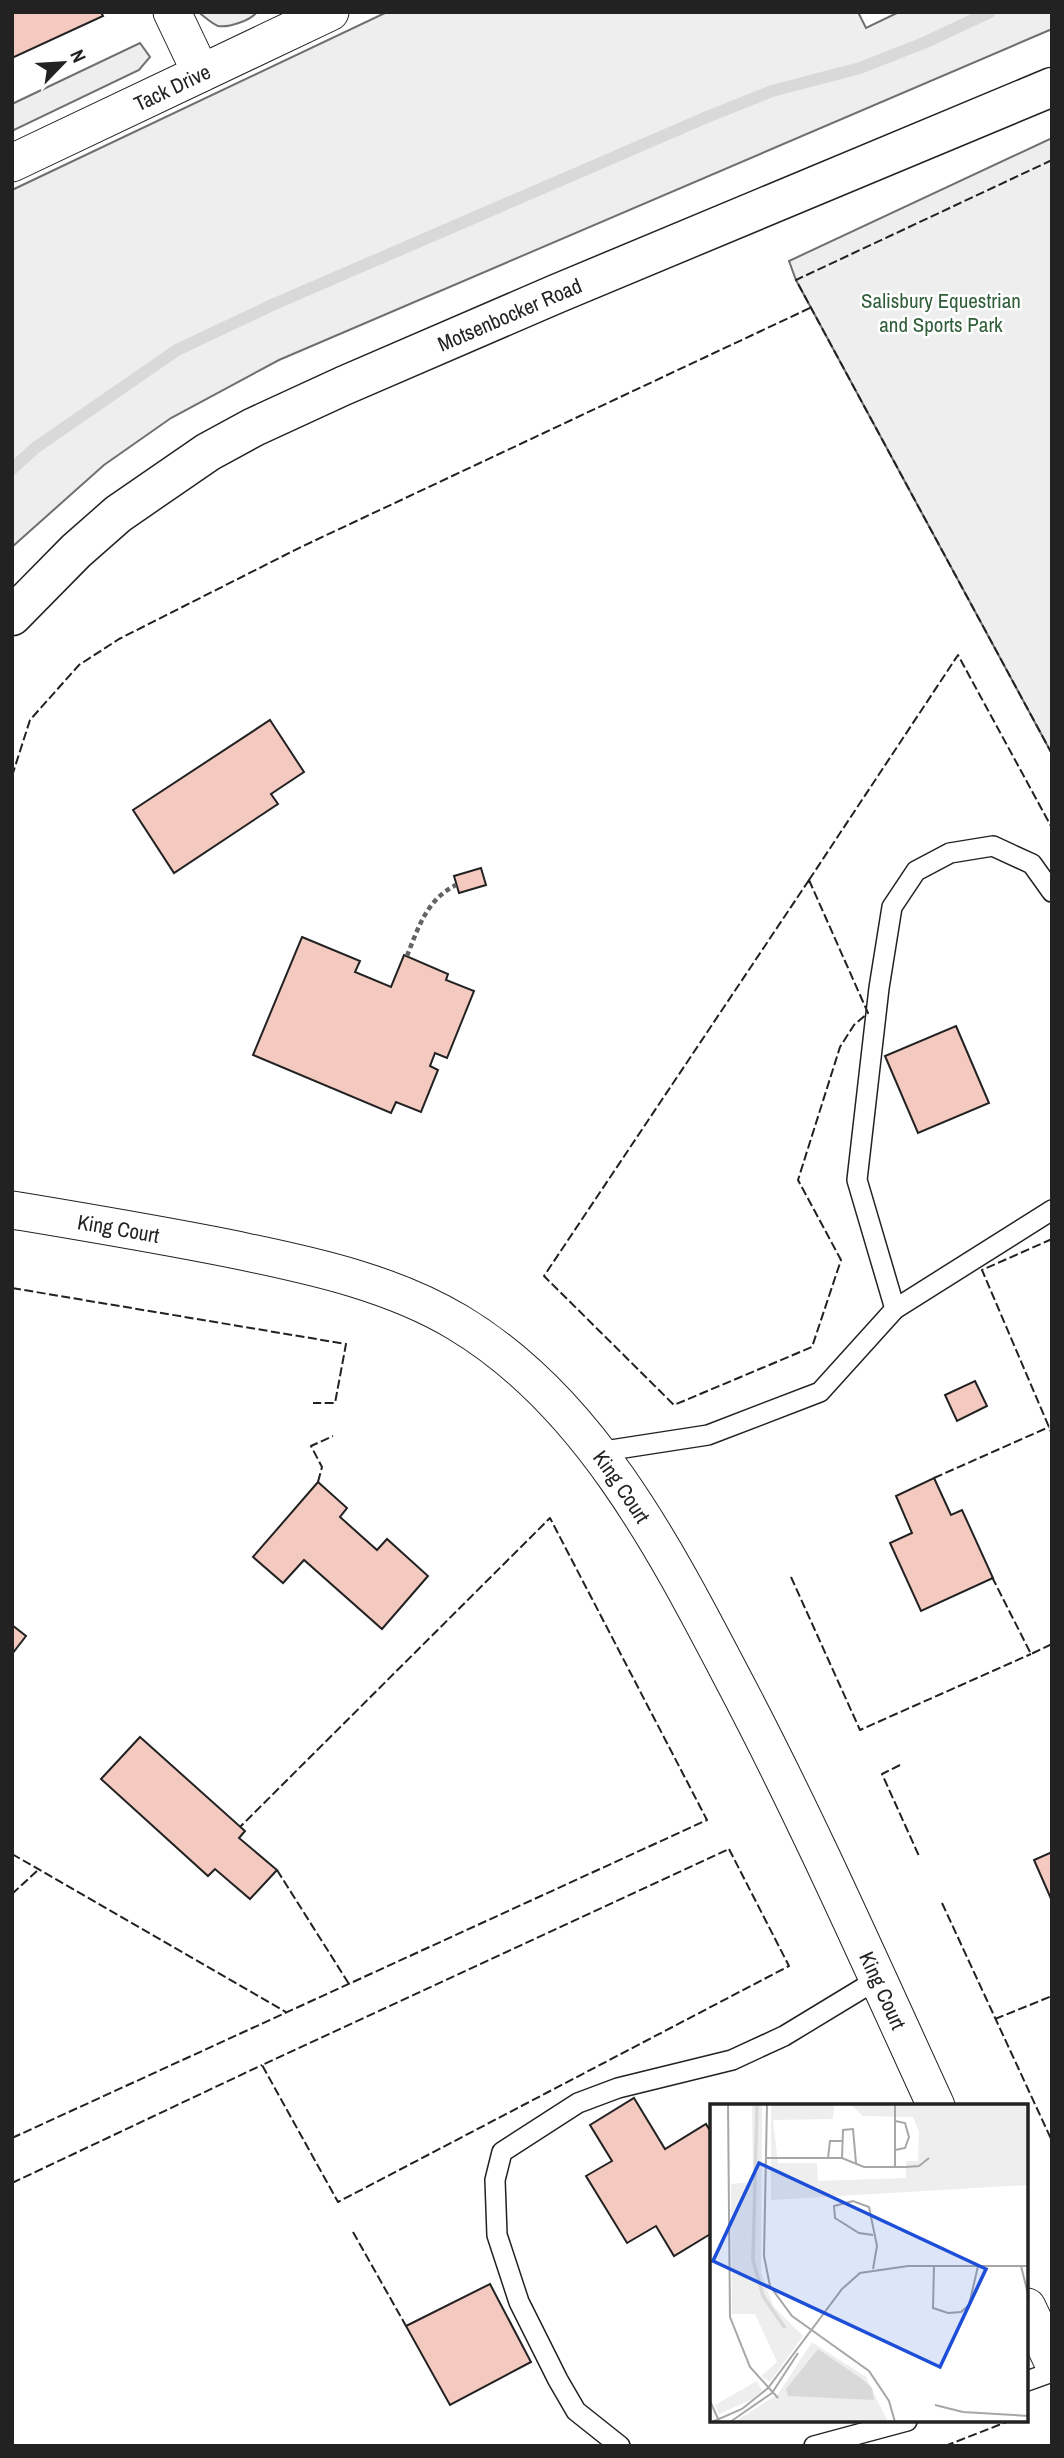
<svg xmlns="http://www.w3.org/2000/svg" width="1064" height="2458" viewBox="0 0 1064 2458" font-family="'Archivo Narrow',sans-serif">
<rect width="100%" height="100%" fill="#fff"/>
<!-- green -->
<g fill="#eee" stroke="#6f6f6f" stroke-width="2">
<path d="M198,12H257C251,20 229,28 218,26C212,24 204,16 198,12Z"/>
<path d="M387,12H858L866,28L899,12H1052V29L279,360L171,418L104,465L12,547V190Z"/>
<path d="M140,43L150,57L139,70L12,131V104Z"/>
<path d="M1052,138V754L796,280L789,261Z"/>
</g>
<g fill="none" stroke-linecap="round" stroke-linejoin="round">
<!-- stream -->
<path stroke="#d9d9d9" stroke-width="12" d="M12,469L35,448L177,350L272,305L707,117L772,91L860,68L926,42L990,12"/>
</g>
<!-- building -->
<g fill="#f3c9c0" stroke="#222" stroke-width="2">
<path d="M12,12H101L103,16L12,58Z"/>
<path d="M270,720L304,772L271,794L278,804L174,873L133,810Z"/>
<path d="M481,868L486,885L459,893L454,876Z"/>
<path d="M302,937L360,961L355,972L391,987L404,955L448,974L446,980L474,991L447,1058L435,1053L430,1066L438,1070L421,1112L396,1102L391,1113L253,1055Z"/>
<path d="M956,1026L989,1103L918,1133L885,1056Z"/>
<path d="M975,1381L987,1406L957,1421L945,1395Z"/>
<path d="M934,1478L951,1515L962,1510L993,1578L921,1611L890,1543L912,1533L896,1496Z"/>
<path d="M318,1482L347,1508L340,1517L377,1550L387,1539L428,1576L382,1629L304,1560L283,1583L253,1557Z"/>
<path d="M12,1625L26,1636L12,1654Z"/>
<path d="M140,1737L245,1831L239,1838L277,1870L250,1899L215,1869L208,1876L101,1779Z"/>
<path d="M1052,1852V1901L1034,1860Z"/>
<path d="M634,2098L665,2149L706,2124L712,2134V2233L674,2256L656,2226L627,2243L586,2176L612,2161L590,2125Z"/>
<path d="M490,2284L531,2362L450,2405L406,2326Z"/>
</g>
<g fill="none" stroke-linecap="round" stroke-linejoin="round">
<!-- service casing -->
<g stroke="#222" stroke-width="22">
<g id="service">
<path d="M895,1309L857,1180L879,988L892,907L916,871L950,853L993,846L1032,864L1052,892"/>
<path d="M598,1452L708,1435L820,1392L895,1309L1052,1210"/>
<path d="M1027,2381L1052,2372"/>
<path d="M620,2446L576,2411L558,2380L519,2302L497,2235L495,2180L502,2152L578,2103L618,2088L732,2060L784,2036L878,1979"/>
<path d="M814,2446L907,2421"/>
</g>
</g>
<!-- minor casing -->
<g stroke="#222" stroke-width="39">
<g id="minor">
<path d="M172,12L201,73"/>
<path id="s1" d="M12,163L330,12"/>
<path id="s2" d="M12,1210C90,1223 169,1236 246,1252C318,1267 393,1284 457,1322C588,1400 664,1547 732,1677C806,1817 870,1962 936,2106"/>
<path d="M1027,2307L1052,2360"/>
</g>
</g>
<!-- secondary casing -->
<g stroke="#222" stroke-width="41">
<g id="secondary">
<path id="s3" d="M12,616L76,551L118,514L208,452L254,427L343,386L556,294L1052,87"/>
</g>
</g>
<!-- path -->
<path stroke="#646464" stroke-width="4.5" stroke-dasharray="5 3.5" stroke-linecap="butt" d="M407,956C418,928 427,899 456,885"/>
<!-- service -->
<use href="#service" stroke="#fff" stroke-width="19"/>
<!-- minor -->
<use href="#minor" stroke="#fff" stroke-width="37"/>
<!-- secondary -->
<use href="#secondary" stroke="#fff" stroke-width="38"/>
<!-- fence -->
<g stroke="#222" stroke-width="2" stroke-dasharray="9 3.5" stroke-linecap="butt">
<path d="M1052,160L796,280L1052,754"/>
<path d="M12,776L30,720L79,665L119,639L301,547L812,307"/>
<path d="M809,880L868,1013L854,1025L840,1047L798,1180L841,1260L812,1347L674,1405L544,1276Z"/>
<path d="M809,880L958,655L1052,828"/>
<path d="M1052,1239L982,1270L1052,1434"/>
<path d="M12,1288L346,1344L335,1403H313"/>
<path d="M934,1478L1049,1427"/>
<path d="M318,1482L322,1467L311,1446L333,1436"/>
<path d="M791,1577L860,1730L1031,1654"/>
<path d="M992,1577L1031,1654L1052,1644"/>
<path d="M900,1765L882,1774L919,1856"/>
<path d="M729,1849L789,1966L338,2202L262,2065Z"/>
<path d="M12,1854L286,2012"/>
<path d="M277,1870L349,1984"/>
<path d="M12,1894L39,1869"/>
<path d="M942,1903L1052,2141"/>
<path d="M995,2019L1052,1996"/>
<path d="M12,2138L707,1820L550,1518L240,1827"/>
<path d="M12,2183L262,2065"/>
<path d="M353,2232L406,2326"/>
<path d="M945,2446L1009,2421"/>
</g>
</g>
<g text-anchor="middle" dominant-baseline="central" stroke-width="5" stroke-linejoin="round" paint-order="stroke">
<!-- street labels -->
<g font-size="21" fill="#222" stroke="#fff">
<text stroke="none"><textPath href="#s1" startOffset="177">Tack Drive</textPath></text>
<text stroke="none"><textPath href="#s3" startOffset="588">Motsenbocker Road</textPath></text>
<text stroke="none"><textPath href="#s2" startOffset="108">King Court</textPath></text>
<text stroke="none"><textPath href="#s2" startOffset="696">King Court</textPath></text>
<text stroke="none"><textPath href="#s2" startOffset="1264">King Court</textPath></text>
</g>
<!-- park labels -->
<g font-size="21" fill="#2f5e38" stroke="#fff">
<text x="941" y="300">Salisbury Equestrian<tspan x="941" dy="24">and Sports Park</tspan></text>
</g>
</g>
<!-- overview -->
<g transform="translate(710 2104)">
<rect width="318" height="318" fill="#fff"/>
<path d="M42,0H52L51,168L63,202L93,232L60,278L51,272L67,258L45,210H22L21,80L43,78ZM61,0H124L123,15L63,16L68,59H107L108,77L196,74V57H208L209,28L203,13L153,12L141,1L128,0H318V81L61,96ZM102,238L156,273L178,318H24L68,290ZM47,277L52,286L43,295L9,310L5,301Z" fill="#eee"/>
<path d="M108,245L152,275L162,284L164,296L78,292L76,285Z" fill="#d9d9d9"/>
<path fill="none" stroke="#d9d9d9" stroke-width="3.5" d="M47,0L43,156L53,192L75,224"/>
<path fill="none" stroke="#a7a7a7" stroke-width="2" d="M18,0L20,213L40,263L68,294M57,0L54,152L60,182L82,212L159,267L179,297L185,318M185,17L195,19L199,33L195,44L185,46M57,54H132L154,63H196L209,62L219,54M118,54L120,37H132M132,54L133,26L143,25L146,59M185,63V0M163,131L149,129L125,114L124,102L143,97L159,103L167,142L163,165M224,162L223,204L238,209L251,208L259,201L268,162M311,162L319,194M0,297L9,317M225,301L253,308L319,312M2,318L32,305L58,284L132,185L150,169L198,162H319M20,318L62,289L88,249"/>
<path fill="#1d4ed8" fill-opacity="0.15" stroke="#1d4ed8" stroke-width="3.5" d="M49,59L276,165L230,263L3,157Z"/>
<rect width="318" height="318" fill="none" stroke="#222" stroke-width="3.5"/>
</g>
<!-- border -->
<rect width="1064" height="2458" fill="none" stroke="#222222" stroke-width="28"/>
<!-- north arrow -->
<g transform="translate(63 63) rotate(65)" stroke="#ffffff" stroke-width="5" paint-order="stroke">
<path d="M0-5L12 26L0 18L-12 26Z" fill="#222222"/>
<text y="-10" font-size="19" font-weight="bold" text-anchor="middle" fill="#222222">N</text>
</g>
</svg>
